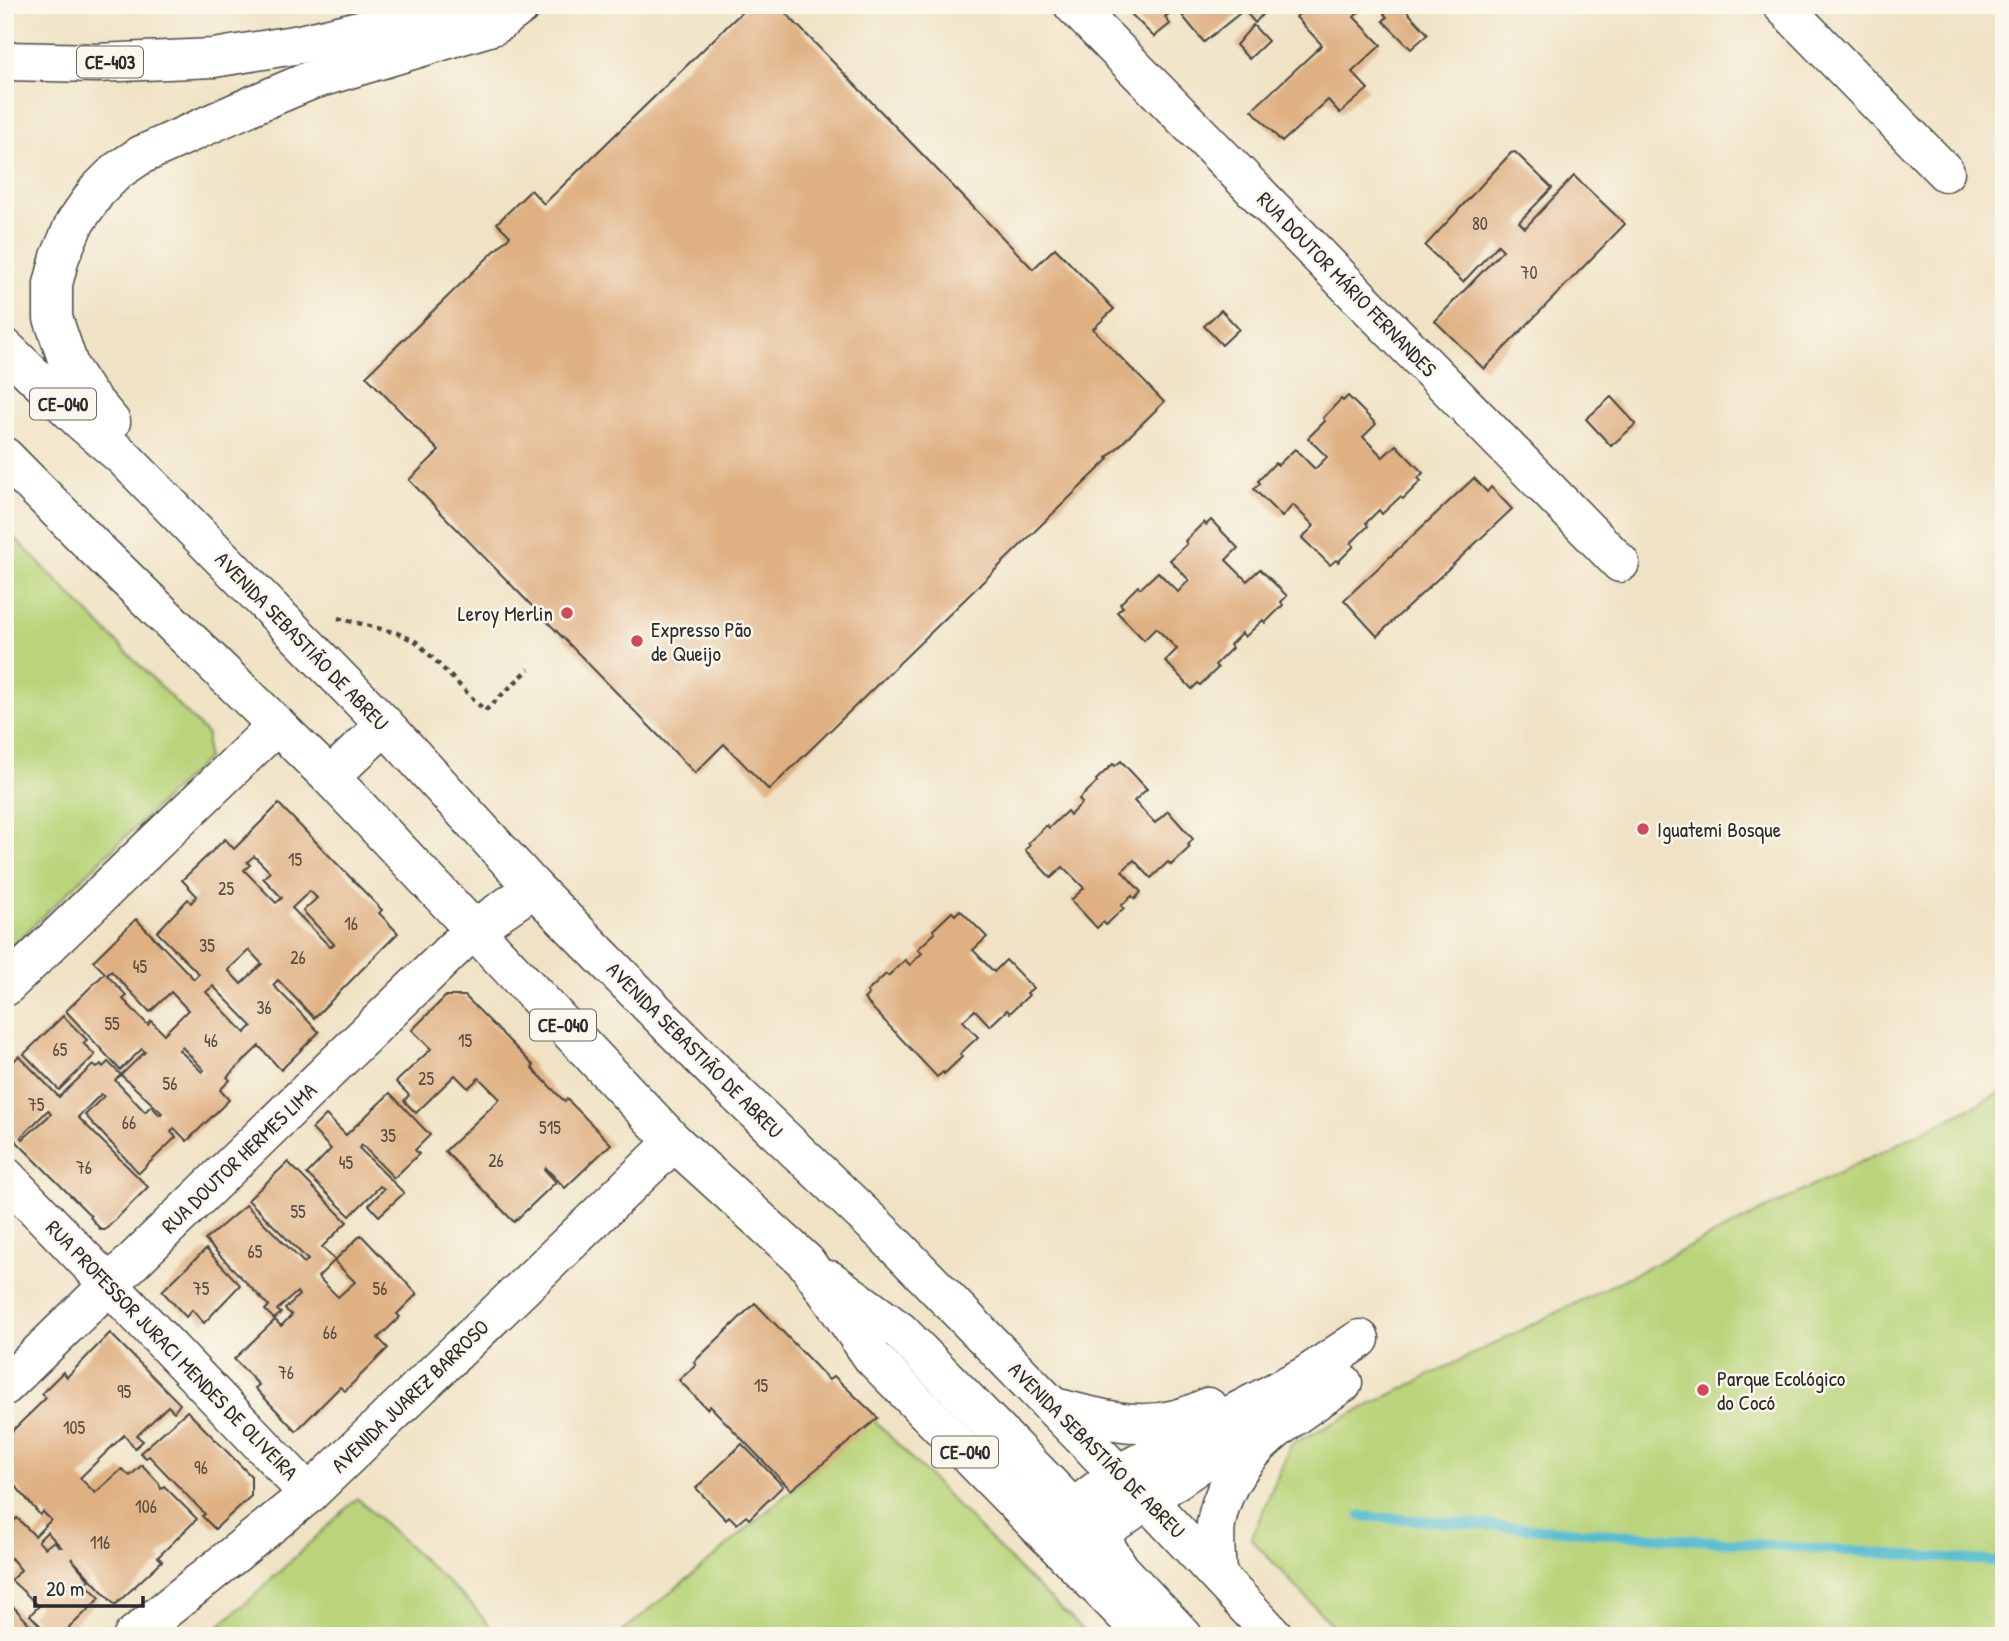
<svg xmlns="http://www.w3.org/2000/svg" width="2009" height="1641" viewBox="0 0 2009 1641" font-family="'Patrick Hand',sans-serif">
<rect width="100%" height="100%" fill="#fbf7ec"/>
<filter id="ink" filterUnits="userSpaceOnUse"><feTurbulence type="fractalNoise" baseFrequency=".0143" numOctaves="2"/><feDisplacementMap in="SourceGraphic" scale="14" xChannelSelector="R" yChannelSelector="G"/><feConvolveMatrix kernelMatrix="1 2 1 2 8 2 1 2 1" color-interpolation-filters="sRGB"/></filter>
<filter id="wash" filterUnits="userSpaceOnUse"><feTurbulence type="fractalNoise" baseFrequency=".00686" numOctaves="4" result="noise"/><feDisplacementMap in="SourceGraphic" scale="28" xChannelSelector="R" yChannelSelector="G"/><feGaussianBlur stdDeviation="1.57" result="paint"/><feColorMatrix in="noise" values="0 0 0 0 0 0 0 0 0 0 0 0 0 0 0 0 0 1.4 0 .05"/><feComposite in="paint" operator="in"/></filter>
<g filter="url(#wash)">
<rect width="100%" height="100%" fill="#f0e3c5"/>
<!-- green -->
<g fill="#b9d47a" stroke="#728052" stroke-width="2">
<path d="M5,528L207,734V758L5,953Z"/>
<path d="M2004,1091V1636H1342L1251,1539L1291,1444Z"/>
<path d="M873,1419L1026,1576L1090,1636H617L720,1552Z"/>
<path d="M357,1498L471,1604L498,1636H207L253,1597Z"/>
</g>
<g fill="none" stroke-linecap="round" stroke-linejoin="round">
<!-- stream -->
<path stroke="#53bbd0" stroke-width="10" d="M1360,1516L2004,1562"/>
</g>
<g id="blocks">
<!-- building -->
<g fill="#dfb082" fill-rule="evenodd">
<path d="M749,5H778L1033,269L1055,248L1114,309L1093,329L1164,402L1107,458L1109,459L769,790L724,744L695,773L409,480L439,451L366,376L510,236L497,223L531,190L544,204Z"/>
<path d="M1139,5H1261L1266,10L1255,23L1244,10L1204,42L1176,8L1165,17L1170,24L1154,37L1130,13Z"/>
<path d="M1308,5H1355L1360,11L1354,17L1381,45L1352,72L1368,89L1340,113L1328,100L1282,142L1252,110L1322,45L1296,17Z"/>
<path d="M1394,5H1401L1428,34L1411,49L1383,21L1387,17L1384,14Z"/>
<path d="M1253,25L1268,41L1249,59L1236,45Z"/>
<path d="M1515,152L1552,188L1519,222L1525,228L1574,176L1625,224L1484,369L1435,321L1503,250L1498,245L1463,282L1425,246L1511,153Z"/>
<path d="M1221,310L1239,329L1222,345L1204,326Z"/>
<path d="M1348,396L1376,424L1363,437L1383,457L1396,445L1423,473L1418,478L1421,481L1403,499L1400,497L1382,514L1379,510L1366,523L1368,526L1351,543L1354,546L1338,562L1336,560L1330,565L1302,538L1314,526L1293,505L1282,517L1254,489L1260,483L1258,481L1275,463L1278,465L1295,449L1315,469L1327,457L1308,438L1325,421L1323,418L1341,399L1343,401Z"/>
<path d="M1611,397L1636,424L1611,446L1586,419Z"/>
<path d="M1474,478L1487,492L1491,487L1512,509L1377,636L1344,600Z"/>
<path d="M1211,520L1238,548L1226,560L1247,581L1260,569L1287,596L1281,602L1283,605L1265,623L1263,620L1245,637L1242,633L1230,645L1232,648L1215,665L1218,668L1200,685L1198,683L1192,689L1165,661L1177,649L1156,628L1144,640L1117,612L1123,607L1120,604L1138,586L1141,588L1158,572L1178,592L1189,580L1170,560L1187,544L1185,541L1204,522L1206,525Z"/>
<path d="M1121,761L1147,789L1134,801L1155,823L1168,811L1193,839L1188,845L1190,847L1171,865L1168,862L1151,878L1134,860L1122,871L1141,892L1135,899L1132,896L1121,906L1124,908L1106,925L1103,922L1097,928L1071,900L1084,888L1063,867L1051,878L1025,850L1030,845L1028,843L1047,825L1049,828L1067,811L1070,815L1082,803L1079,799L1097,782L1096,780L1113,764L1115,766Z"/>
<path d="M279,804L382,910L379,913L398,933L314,1018L278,980L273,985L319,1032L281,1070L259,1046L227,1077L230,1080L220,1090L229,1100L187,1141L174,1128L171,1132L176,1137L139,1173L85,1115L104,1096L101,1094L78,1117L148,1187L105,1230H101L90,1217L91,1216L5,1130V1069L19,1056L59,1097L93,1065L97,1068L101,1064L103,1067L108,1062L121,1075L115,1080L145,1112L151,1106L160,1115L162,1113L121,1075L145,1052L142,1049L120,1070L66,1011L105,973L93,961L136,919L194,979L199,974L157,932L188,899L191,903L197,896L182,880L225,839L234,849ZM254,856L270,872L263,878L282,898L276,903L244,870L250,865L247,862ZM310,891L317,898L303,911L334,944L330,947L292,908ZM249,950L262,964L241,984L228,970ZM111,971L150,1012L171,992L188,1010L164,1034L151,1021L148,1025L123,999L127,996L107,975ZM213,986L252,1026L245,1033L206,992ZM182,1047L204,1070L202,1072L179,1050ZM48,1110L51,1114L23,1139L21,1137Z"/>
<path d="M960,910L987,937L973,950L994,972L1006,960L1033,988L1027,993L1029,995L1010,1013L1007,1010L990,1026L975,1010L963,1021L978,1037L960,1054L962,1057L944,1074L943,1072L937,1077L864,999L869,994L867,992L886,974L888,976L905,960L910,965L922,953L918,949L935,933L933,930L952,912L955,915Z"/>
<path d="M446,996H465L534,1066L532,1068L565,1102L567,1099L611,1144L565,1188L546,1168L545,1170L556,1182L514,1222L445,1151L500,1099L479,1078L468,1088L455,1075L416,1113L404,1101L409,1095L396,1082L431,1049L412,1030Z"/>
<path d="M63,1016L87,1040L83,1043L95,1055L59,1090L24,1054Z"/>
<path d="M390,1093L430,1135L415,1150L419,1154L394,1178L362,1145L359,1148L404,1193L379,1216L369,1205L384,1189L380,1186L350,1216L307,1174L331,1149L312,1129L326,1115L346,1135Z"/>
<path d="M288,1162L347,1222L322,1247L335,1260L361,1235L417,1294L397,1314L400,1317L378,1338L388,1348L345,1391L340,1387L296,1431L255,1388L259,1385L234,1359L275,1320L281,1326L292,1315L285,1309L299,1295L297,1292L277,1310L281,1313L274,1319L265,1310L269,1306L205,1240L246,1205L304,1263L308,1260L248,1200ZM334,1261L355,1282L338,1297L318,1277Z"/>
<path d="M206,1249L240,1285L204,1323L192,1310L186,1317L162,1291Z"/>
<path d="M755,1303L829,1380L834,1376L878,1418L791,1490L710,1406L707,1409L679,1380L696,1365L694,1362Z"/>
<path d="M110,1333L180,1404L174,1412L168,1406L137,1436L143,1441L135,1448L124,1435L80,1478L95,1493L122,1469L130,1476L142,1465L159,1483L161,1489L164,1486L197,1519L158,1557L162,1561L115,1605L71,1558L89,1580L85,1583L100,1598L64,1633L63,1631L58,1636H50L30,1615L39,1606L11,1580L21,1570L11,1558L5,1563V1514L13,1522L17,1518L35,1536L51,1520L43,1512L40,1515L14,1484L5,1493V1438L46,1398L42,1393L63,1372L67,1377ZM47,1532L61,1547H60L54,1541L45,1548L38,1541Z"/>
<path d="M187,1411L251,1476V1496L215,1529L202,1516L205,1514L149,1456L146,1458L140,1453Z"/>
<path d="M742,1444L783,1486L749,1519L746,1516L737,1524L729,1516L726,1520L696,1488Z"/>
<path d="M5,1589L10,1594L6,1599L36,1631L32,1636H5Z"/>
</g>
</g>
</g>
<g filter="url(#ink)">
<use href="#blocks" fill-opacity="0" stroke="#494742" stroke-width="2"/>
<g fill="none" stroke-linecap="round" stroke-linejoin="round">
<!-- minor casing -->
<g stroke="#494742" stroke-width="41">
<g id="minor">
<path d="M1073,5L1620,563"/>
<path d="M1782,5L1945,172"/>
<path d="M5,987L277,725"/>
<path d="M5,1176L309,1494"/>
<path d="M5,1386L473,930"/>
<path d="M133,1636L309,1494L674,1142"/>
</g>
</g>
<!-- major casing -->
<g stroke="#494742" stroke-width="41">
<g id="major">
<path d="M5,61L97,63L214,58L300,44L465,5"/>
<path d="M5,348L82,422L123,457L385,725L534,888L737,1094L884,1234L1118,1474L1147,1500L1274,1636"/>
<path d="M111,422L87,394L70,368L53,318V284L60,257L74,224L97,191L117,171L141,155L257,103L309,81L495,25L522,5"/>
<path d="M5,457L95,548L330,777L674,1142L806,1262L872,1357L1146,1636"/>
<path d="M330,777L385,725"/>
<path d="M473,930L534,888"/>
<path d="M830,1280L900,1331L1098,1534L1120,1569L1183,1636"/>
<path d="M1054,1407C1111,1421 1152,1435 1208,1407"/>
<path d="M1074,1508L1118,1474L1305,1376L1360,1339"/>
<path d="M1098,1534L1256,1425"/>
<path d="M1217,1573C1216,1557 1214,1540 1216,1524C1227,1455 1290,1418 1343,1383"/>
</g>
</g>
<!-- path -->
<path stroke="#494742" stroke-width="4.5" stroke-dasharray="5 5" stroke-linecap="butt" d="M338,618L397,633L417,642L485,711L529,669"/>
<!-- minor -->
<use href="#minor" stroke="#fff" stroke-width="38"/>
<!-- major -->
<use href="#major" stroke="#fff" stroke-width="38"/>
</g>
</g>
<!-- markers -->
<g fill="#d1495b" stroke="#fbf7ec" stroke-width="2.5">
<circle cx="567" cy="613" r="7"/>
<circle cx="637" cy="641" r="7"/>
<circle cx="1643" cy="829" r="7"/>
<circle cx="1703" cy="1390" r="7"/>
</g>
<g text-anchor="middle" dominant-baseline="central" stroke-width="5" stroke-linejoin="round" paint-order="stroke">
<!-- number labels -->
<g font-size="18" fill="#584c41">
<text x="1480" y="223">80</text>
<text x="1529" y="272">70</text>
<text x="295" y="859">15</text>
<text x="226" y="888">25</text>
<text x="351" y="923">16</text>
<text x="207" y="945">35</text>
<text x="298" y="957">26</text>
<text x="140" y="966">45</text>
<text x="264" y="1007">36</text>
<text x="112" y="1023">55</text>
<text x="211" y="1040">46</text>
<text x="465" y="1040">15</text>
<text x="60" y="1049">65</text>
<text x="426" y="1078">25</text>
<text x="170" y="1083">56</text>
<text x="36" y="1104">75</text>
<text x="129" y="1122">66</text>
<text x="550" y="1127">515</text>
<text x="388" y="1135">35</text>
<text x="496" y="1160">26</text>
<text x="346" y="1162">45</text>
<text x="84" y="1167">76</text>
<text x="298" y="1211">55</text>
<text x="255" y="1251">65</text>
<text x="201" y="1288">75</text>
<text x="380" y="1288">56</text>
<text x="330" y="1332">66</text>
<text x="286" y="1372">76</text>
<text x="761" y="1385">15</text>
<text x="124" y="1391">95</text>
<text x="74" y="1427">105</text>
<text x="201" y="1467">96</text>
<text x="146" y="1506">106</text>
<text x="100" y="1542">116</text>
</g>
<!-- shield labels -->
<g fill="#fbf7ec" stroke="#696865" stroke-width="2">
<rect x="77" y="46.5" width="66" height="31" rx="5"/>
<rect x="30" y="388.5" width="66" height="31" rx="5"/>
<rect x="530" y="1009.5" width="66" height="31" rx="5"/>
<rect x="932" y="1436.5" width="66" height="31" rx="5"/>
</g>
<g font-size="19" font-weight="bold" fill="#2b2b2b">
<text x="110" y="62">CE-403</text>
<text x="63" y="404">CE-040</text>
<text x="563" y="1025">CE-040</text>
<text x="965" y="1452">CE-040</text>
</g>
<!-- street labels -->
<g font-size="21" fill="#2b2b2b" stroke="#fbf7ec">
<text transform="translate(1347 284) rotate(46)">RUA DOUTOR MÁRIO FERNANDES</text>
<text transform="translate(302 641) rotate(46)">AVENIDA SEBASTIÃO DE ABREU</text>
<text transform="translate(695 1050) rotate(45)">AVENIDA SEBASTIÃO DE ABREU</text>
<text transform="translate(239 1158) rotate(-44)">RUA DOUTOR HERMES LIMA</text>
<text transform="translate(172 1350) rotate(46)">RUA PROFESSOR JURACI MENDES DE OLIVEIRA</text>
<text transform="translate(410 1396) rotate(-44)">AVENIDA JUAREZ BARROSO</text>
<text transform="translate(1097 1450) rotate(45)">AVENIDA SEBASTIÃO DE ABREU</text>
</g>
<!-- poi labels -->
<g font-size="21" fill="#2b2b2b" stroke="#fbf7ec" text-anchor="start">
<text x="553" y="613" text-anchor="end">Leroy Merlin</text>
<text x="651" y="629">Expresso Pão<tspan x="651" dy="24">de Queijo</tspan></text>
<text x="1657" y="829">Iguatemi Bosque</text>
<text x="1717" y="1378">Parque Ecológico<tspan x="1717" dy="24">do Cocó</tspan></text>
</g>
</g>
<!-- margin -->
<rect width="2009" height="1641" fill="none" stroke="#fbf7ec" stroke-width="28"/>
<!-- scale -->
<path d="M35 1596v10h108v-10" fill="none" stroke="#2b2b2b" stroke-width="3.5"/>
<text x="46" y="1596" font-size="21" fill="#2b2b2b" stroke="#fbf7ec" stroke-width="5" paint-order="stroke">20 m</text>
</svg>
